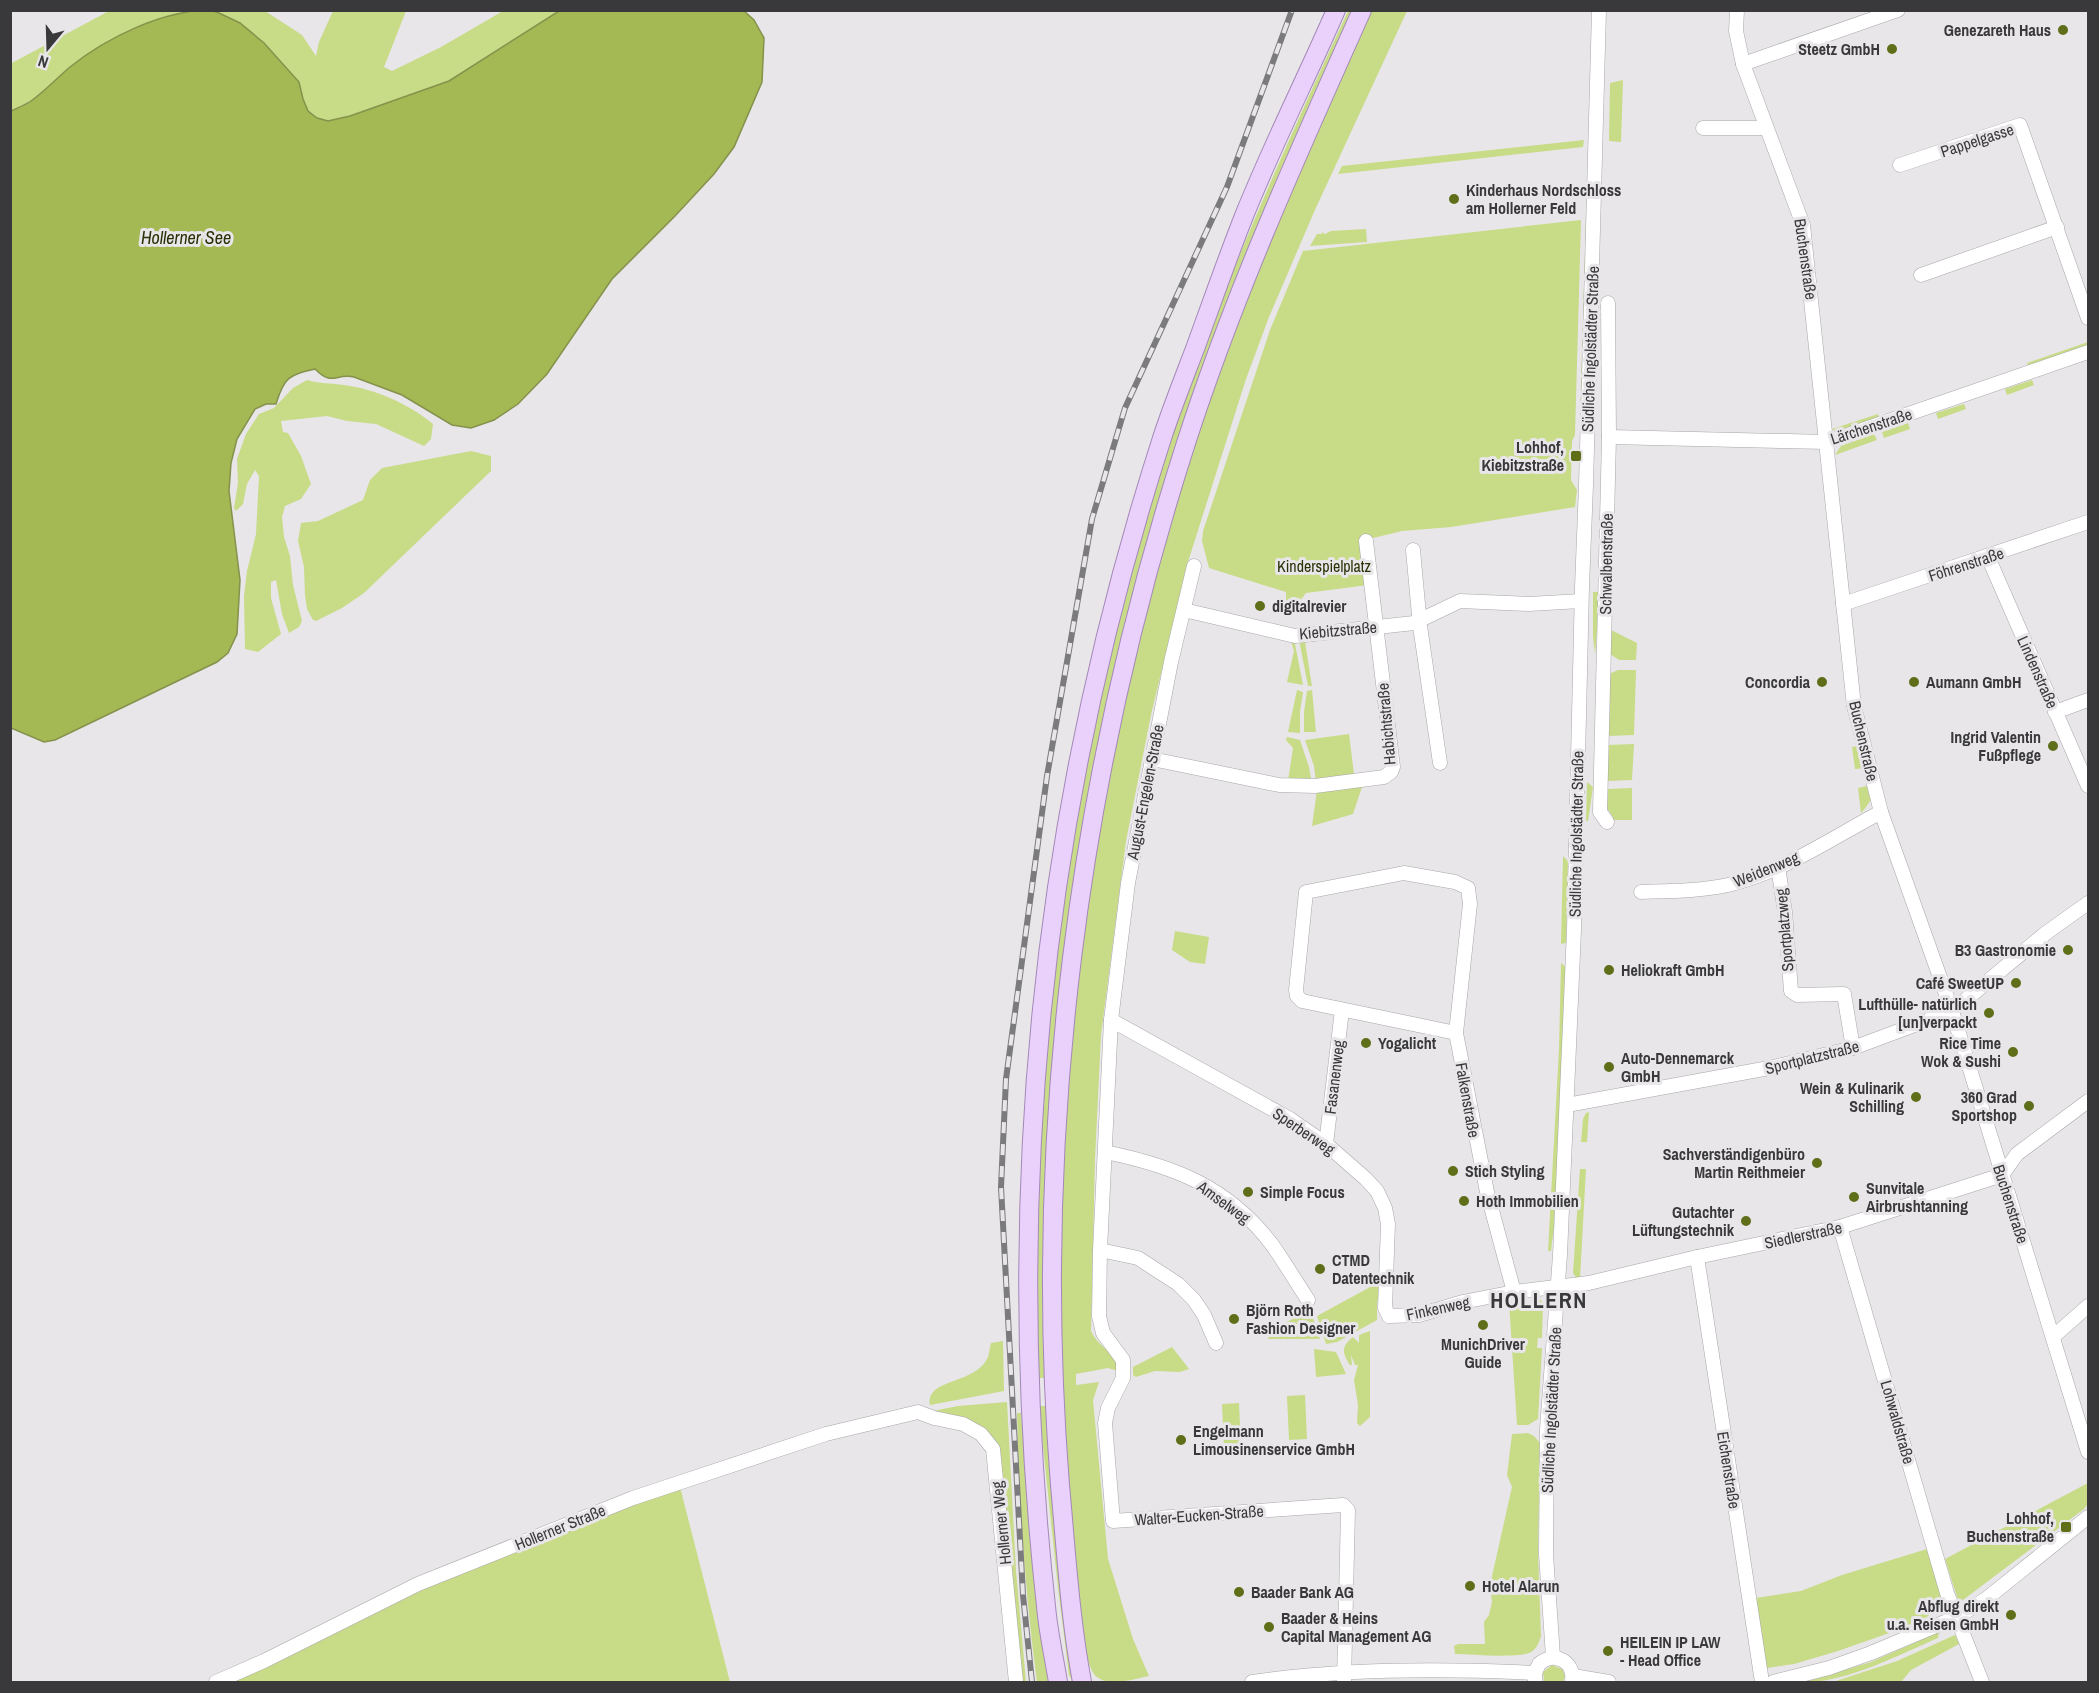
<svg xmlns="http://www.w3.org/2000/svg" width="2099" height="1693" viewBox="0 0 2099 1693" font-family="'Archivo Narrow',sans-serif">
<rect width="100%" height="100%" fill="#e8e6e9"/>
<!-- green -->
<g fill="#c8db86">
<path d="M109,11H201L189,12L147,24L71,67L32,100L11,111L10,64Z"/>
<path d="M210,11H265L302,35L316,56L319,42L333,11H406L384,67L392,71L441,47L503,11H559L449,81L350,116L328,121L317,118L308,111L303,100L299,82L264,43L240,23L219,13Z"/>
<path d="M1348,11H1354L1290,152L1104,717L1090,785L1077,862L1046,1251L1044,1378H1039C1025,1042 1079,710 1186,391C1197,357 1212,324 1225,291C1263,196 1305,104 1348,11Z"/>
<path d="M1371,11H1407L1314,212L1269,317L1246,379L1187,565L1151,715L1126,841L1101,1035L1095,1159L1091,1331C1100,1350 1115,1349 1118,1371L1108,1368L1076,1374V1385L1099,1382L1093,1400L1108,1559L1133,1639L1149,1676C1134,1679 1110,1687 1097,1677C1078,1662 1074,1548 1072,1520C1047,1236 1067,949 1131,671C1139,639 1145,607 1153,575C1162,544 1173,513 1182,482C1192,450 1200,419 1211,388C1256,259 1315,135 1371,11Z"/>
<path d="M1623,80L1621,142L1609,141L1610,83Z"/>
<path d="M1584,140L1583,147L1338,174L1342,166Z"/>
<path d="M1587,185H1588L1582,417H1580Z"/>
<path d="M1581,220L1575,435L1572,441L1571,480L1577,490L1575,507L1451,527L1402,531L1361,541L1368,585L1306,593L1296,606L1286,607V592L1209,568L1202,541L1203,531L1270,330L1303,251Z"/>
<path d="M1366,229L1367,242L1310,246L1317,234H1322L1321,232L1325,234L1331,231Z"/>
<path d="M2088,342L2087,347L2030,369L2027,363Z"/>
<path d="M307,380C320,384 331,383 344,385C375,389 409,404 433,424L431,439L424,446L376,424L347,421L327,416L281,421L283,432L288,433L301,456L311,484L301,499L285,506L282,517L284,537L290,556L293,585L302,621L299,627L289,633L282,614L276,580L271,582V598L281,634L258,652L245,649L244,596L247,571L256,534L259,476L255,470L247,484L243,504L236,511L234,508L238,483L237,459L246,434L259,414L274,408L293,388Z"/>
<path d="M2032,380L2034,385L2007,395L2005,389Z"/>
<path d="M1964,404L1966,409L1938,419L1936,413Z"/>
<path d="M1878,414L1880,421L1837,433L1832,429Z"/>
<path d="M1908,423L1910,429L1884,438L1882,432Z"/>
<path d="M1874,434L1877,440L1835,455L1841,446Z"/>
<path d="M471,451L491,456V471L364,593L342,608L316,621L313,620L307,609L305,595L304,567L298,541L301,523L318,521L363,500L370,480L382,468Z"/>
<path d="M1593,592H1600L1595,654L1593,637Z"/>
<path d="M1611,630L1637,643L1636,660H1619L1610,654Z"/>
<path d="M1290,638L1294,639L1303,685L1287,682L1294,651Z"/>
<path d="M1299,640L1305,642L1312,686H1308Z"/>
<path d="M1618,670H1636L1634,735L1608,736L1609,674Z"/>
<path d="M1297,690L1303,692L1300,712V733L1288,732Z"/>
<path d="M1312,690L1316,732H1304V712L1307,691Z"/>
<path d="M1349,734L1354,774L1323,778L1321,782H1316L1314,766L1305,740Z"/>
<path d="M1287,737L1300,740L1309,767L1312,784L1288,781L1293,748L1286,740Z"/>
<path d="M1634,744L1632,780L1606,781L1607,745Z"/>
<path d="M1858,746L1865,768L1855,769L1852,747Z"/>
<path d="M1587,782L1593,787L1588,821H1586Z"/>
<path d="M1363,784L1353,814L1312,826L1317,790Z"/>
<path d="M1871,785C1873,798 1870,803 1861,813L1858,788Z"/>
<path d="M1632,788V820H1613V817L1605,805L1606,789Z"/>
<path d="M1563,856L1568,861L1566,943L1561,944Z"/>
<path d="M1175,931L1209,937L1205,964L1190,962L1172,950Z"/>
<path d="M1561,963L1566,967L1556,1210L1551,1251H1548L1559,1049Z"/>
<path d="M1589,1112L1587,1142H1581L1583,1119L1586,1113Z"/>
<path d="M1580,1169H1586L1580,1279H1577L1573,1273Z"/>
<path d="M1383,1280L1377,1303V1320L1337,1342L1326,1344L1317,1316Z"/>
<path d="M1533,1297L1539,1298L1543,1303L1542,1338H1538L1537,1348H1542L1538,1419L1528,1425H1517L1509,1302L1522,1299L1523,1303L1534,1302Z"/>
<path d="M1310,1309L1320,1339H1268L1271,1331Z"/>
<path d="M1370,1331V1417L1360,1426L1357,1423L1358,1405L1354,1380L1358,1365H1355L1351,1355L1352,1365H1350C1342,1352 1341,1347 1353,1337L1359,1343V1335Z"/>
<path d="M1003,1341L1004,1391L930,1405C926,1377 975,1386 988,1357C989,1353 990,1347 991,1343Z"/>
<path d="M1172,1347L1189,1369L1180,1372L1155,1371L1136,1377L1133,1375V1367Z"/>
<path d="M1314,1349L1336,1352L1346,1374L1316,1377Z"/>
<path d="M1305,1395L1307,1439L1289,1440L1287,1396Z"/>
<path d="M1007,1402L1016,1571L1026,1682H1021L1013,1612L1004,1484L994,1439L987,1431L933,1411L958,1406Z"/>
<path d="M1239,1403L1241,1447H1224L1222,1404Z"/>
<path d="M1040,1406H1046L1058,1554L1073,1682L1069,1675L1058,1588L1040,1418Z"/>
<path d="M1017,1413H1021L1030,1522L1048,1682H1037C1025,1594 1019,1502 1017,1413Z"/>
<path d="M1528,1433L1534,1436L1540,1443L1538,1551L1541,1636C1539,1642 1537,1649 1531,1652C1519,1659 1471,1654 1455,1654L1454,1646L1458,1644H1485L1484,1622L1489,1615L1492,1602L1490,1585L1512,1487L1507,1475L1512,1434Z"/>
<path d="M2088,1483V1504L2084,1509L1959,1603L1945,1559Z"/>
<path d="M680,1487L730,1682H228L422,1590Z"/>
<path d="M1927,1549L1943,1603L1938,1612L1895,1631L1838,1651L1794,1664L1767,1668L1756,1598L1801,1591L1842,1575Z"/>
<path d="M1939,1632L1938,1638C1901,1654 1845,1683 1805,1682L1871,1662Z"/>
<path d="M1955,1635L1959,1644L1911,1670L1901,1682H1833L1897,1661Z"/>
<path d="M1552,1665L1562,1669L1565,1676L1563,1682H1544L1543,1672Z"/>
</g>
<!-- water -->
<path fill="#a4b854" stroke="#84924c" stroke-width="1.5" d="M210,10L219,13L240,23L264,43L299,82L303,99L308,111L317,118L328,121L350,116L449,81L559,11H744L754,20L764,38L762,82L734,147L714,174L675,216L612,279L547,374L518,404L494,420L471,428L452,425L402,395L354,377C335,373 333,387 315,369C289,375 284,377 276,404H266L255,409L237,439L231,463L229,491L240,580L237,634L228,653L217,662L55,740L44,742L11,728V111C17,108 25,105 31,101C45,91 57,78 70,67C106,38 163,10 210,10Z"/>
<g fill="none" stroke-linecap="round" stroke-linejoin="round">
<!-- minor casing -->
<g stroke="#a8a6a9" stroke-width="15">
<g id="minor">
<path d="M1737,10L1736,31L1743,64L1803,225L1854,706L1881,812L1952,1011L2088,1452"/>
<path d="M1743,64L1898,10"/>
<path d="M1703,128H1766"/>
<path d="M1900,165L2020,125L2088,318"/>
<path d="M1921,275L2057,227"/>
<path d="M1609,437L1827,442L2088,352"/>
<path d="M1413,550L1420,626L1440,763"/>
<path d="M1988,557L2088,786"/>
<path d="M1194,566L1171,662L1128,883L1111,1020L1100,1250L1099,1316L1103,1333L1123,1360V1378L1108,1408L1105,1423L1113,1521L1343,1505L1348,1510L1344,1682"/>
<path d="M1843,604L2088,522"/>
<path d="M1184,610L1295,636L1414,623L1460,601L1529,604L1581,601"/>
<path d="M2055,712L2088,700"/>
<path d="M1152,759L1279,785L1315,786L1384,777L1391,772L1393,767L1366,541"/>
<path d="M1607,822L1600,812L1609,437L1608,303"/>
<path d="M1778,867L1785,912L1791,991L1797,995L1844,994L1853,1048"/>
<path d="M1641,892C1670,891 1700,891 1728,885C1783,872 1832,838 1881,812"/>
<path d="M1111,1020L1290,1119L1326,1144L1366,1179L1377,1191L1385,1208L1388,1224L1385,1308L1389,1316L1419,1315L1463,1302L1514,1292L1589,1283L1697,1257L1840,1227L2002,1175L2017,1154L2088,1101"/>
<path d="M1456,1033L1302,1001L1297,996L1296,990L1306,892L1404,873L1455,882L1468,888L1470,904L1456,1033L1487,1192L1514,1292"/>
<path d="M1567,1105L1769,1068L1853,1048L1952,1011L2046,933L2088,903"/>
<path d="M1326,1144L1342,1010"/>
<path d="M1105,1152C1174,1166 1229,1187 1273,1246C1285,1263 1296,1282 1308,1300"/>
<path d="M1840,1227L1947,1593L1982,1682"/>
<path d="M1100,1250L1138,1258L1178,1284L1194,1300L1204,1315L1216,1343"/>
<path d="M1697,1257L1762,1682"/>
<path d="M2054,1336L2088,1306"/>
<path d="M1553,1657L1546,1554L1547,1429L1560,1255L1574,930L1582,587L1586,485L1599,10"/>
<path d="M1573,1676L1609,1682"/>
<path d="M1535,1681V1673L1539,1664C1555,1650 1575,1662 1572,1682"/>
<path d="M216,1682L264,1661L418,1584L633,1498L826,1434L918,1412L934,1418L963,1424L981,1434L993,1449L1016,1682"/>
<path d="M1252,1682C1345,1668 1440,1668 1535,1673"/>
<path d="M1773,1682L1829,1668L1871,1653L1957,1617L1986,1599L2088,1517"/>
</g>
</g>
<!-- major casing -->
<g stroke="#a388b7" stroke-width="20">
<g id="major">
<path d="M1058,1682C1054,1657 1048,1631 1046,1606C1002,1205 1039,818 1163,435C1173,405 1185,375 1196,346C1212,302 1227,259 1244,216C1272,146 1306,79 1336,10"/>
<path d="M1082,1682C1070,1618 1066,1550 1060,1485C1032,1134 1078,778 1186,443C1234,294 1298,153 1362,10"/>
</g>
</g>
<!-- minor -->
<use href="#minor" stroke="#fff" stroke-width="14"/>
<!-- major -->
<use href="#major" stroke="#ead1fc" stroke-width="18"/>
<!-- rail casing -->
<g stroke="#7b7a7c" stroke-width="6">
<path id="rail" d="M1032,1682L1023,1595L1001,1187L1006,1079L1047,776L1092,519L1125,408L1227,187L1292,10"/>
</g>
<!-- rail -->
<use href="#rail" stroke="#e8e6e9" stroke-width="4" stroke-dasharray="11" stroke-linecap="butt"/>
</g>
<!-- markers -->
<g fill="#5f6e19" stroke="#e8e6e9" stroke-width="2">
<circle cx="2063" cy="30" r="6"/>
<circle cx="1892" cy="49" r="6"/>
<circle cx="1454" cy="199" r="6"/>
<rect x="1570" y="450" width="12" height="12" rx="3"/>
<circle cx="1260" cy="606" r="6"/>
<circle cx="1822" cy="682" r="6"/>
<circle cx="1914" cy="682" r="6"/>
<circle cx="2053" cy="746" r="6"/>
<circle cx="2068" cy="950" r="6"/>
<circle cx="1609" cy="970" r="6"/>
<circle cx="2016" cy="983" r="6"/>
<circle cx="1989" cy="1013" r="6"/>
<circle cx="1366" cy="1043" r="6"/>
<circle cx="2013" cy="1052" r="6"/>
<circle cx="1609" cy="1067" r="6"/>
<circle cx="1916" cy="1097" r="6"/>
<circle cx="2029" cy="1106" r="6"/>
<circle cx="1817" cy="1163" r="6"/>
<circle cx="1453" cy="1171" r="6"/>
<circle cx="1248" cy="1192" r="6"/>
<circle cx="1854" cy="1197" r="6"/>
<circle cx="1464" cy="1201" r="6"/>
<circle cx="1746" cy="1221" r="6"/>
<circle cx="1320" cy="1269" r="6"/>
<circle cx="1234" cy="1319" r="6"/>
<circle cx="1483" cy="1325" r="6"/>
<circle cx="1181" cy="1440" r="6"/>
<rect x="2060" y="1521" width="12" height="12" rx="3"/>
<circle cx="1470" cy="1586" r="6"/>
<circle cx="1239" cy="1592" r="6"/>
<circle cx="2011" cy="1615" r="6"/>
<circle cx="1269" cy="1627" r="6"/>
<circle cx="1608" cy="1651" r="6"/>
</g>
<g text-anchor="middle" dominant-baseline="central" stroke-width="6" stroke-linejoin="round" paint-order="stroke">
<!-- poi labels -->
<g font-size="16" font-weight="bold" fill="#39383a" stroke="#e8e6e9" text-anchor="start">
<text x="2051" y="30" text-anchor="end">Genezareth Haus</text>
<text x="1880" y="49" text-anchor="end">Steetz GmbH</text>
<text x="1466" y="190">Kinderhaus Nordschloss<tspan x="1466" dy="18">am Hollerner Feld</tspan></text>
<text x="1564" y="447" text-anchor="end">Lohhof,<tspan x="1564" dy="18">Kiebitzstraße</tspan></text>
<text x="1272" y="606">digitalrevier</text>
<text x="1810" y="682" text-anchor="end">Concordia</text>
<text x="1926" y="682">Aumann GmbH</text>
<text x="2041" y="737" text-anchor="end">Ingrid Valentin<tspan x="2041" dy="18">Fußpflege</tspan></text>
<text x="2056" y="950" text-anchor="end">B3 Gastronomie</text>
<text x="1621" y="970">Heliokraft GmbH</text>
<text x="2004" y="983" text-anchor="end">Café SweetUP</text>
<text x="1977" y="1004" text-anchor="end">Lufthülle- natürlich<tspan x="1977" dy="18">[un]verpackt</tspan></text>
<text x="1378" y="1043">Yogalicht</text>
<text x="2001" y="1043" text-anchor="end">Rice Time<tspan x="2001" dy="18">Wok &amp; Sushi</tspan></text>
<text x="1621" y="1058">Auto-Dennemarck<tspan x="1621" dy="18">GmbH</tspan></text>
<text x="1904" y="1088" text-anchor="end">Wein &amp; Kulinarik<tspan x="1904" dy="18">Schilling</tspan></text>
<text x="2017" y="1097" text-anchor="end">360 Grad<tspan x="2017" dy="18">Sportshop</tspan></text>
<text x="1805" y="1154" text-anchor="end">Sachverständigenbüro<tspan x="1805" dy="18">Martin Reithmeier</tspan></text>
<text x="1465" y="1171">Stich Styling</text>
<text x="1866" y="1188">Sunvitale<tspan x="1866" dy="18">Airbrushtanning</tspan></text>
<text x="1260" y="1192">Simple Focus</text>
<text x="1476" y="1201">Hoth Immobilien</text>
<text x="1734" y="1212" text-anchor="end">Gutachter<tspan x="1734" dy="18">Lüftungstechnik</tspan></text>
<text x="1332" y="1260">CTMD<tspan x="1332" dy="18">Datentechnik</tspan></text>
<text x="1246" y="1310">Björn Roth<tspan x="1246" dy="18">Fashion Designer</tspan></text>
<text x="1483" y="1344" text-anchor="middle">MunichDriver<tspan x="1483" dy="18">Guide</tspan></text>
<text x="1193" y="1431">Engelmann<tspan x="1193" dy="18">Limousinenservice GmbH</tspan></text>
<text x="2054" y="1518" text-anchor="end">Lohhof,<tspan x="2054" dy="18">Buchenstraße</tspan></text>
<text x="1482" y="1586">Hotel Alarun</text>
<text x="1251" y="1592">Baader Bank AG</text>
<text x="1999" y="1606" text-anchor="end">Abflug direkt<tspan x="1999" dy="18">u.a. Reisen GmbH</tspan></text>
<text x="1281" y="1618">Baader &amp; Heins<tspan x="1281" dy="18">Capital Management AG</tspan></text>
<text x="1620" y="1642">HEILEIN IP LAW<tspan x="1620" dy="18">- Head Office</tspan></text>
</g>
<!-- street labels -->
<g font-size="16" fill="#39383a" stroke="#e8e6e9">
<text transform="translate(1977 140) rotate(-18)">Pappelgasse</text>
<text transform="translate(1806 259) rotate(82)">Buchenstraße</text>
<text transform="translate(1590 349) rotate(-88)">Südliche Ingolstädter Straße</text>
<text transform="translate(1871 426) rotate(-18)">Lärchenstraße</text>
<text transform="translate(1606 564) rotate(-89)">Schwalbenstraße</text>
<text transform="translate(1966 564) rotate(-18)">Föhrenstraße</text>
<text transform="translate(1338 630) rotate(-5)">Kiebitzstraße</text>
<text transform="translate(2038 672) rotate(66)">Lindenstraße</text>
<text transform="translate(1386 724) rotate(-95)">Habichtstraße</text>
<text transform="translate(1864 741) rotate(77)">Buchenstraße</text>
<text transform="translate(1145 792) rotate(-79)">August-Engelen-Straße</text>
<text transform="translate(1576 834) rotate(-89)">Südliche Ingolstädter Straße</text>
<text transform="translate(1766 869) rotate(-22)">Weidenweg</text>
<text transform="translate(1784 930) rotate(-95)">Sportplatzweg</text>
<text transform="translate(1812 1057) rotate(-14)">Sportplatzstraße</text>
<text transform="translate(1334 1077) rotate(-83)">Fasanenweg</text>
<text transform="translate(1468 1100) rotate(80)">Falkenstraße</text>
<text transform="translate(1304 1131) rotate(34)">Sperberweg</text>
<text transform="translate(1224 1202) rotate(36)">Amselweg</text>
<text transform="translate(2011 1204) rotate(72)">Buchenstraße</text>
<text transform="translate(1803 1235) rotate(-12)">Siedlerstraße</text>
<text transform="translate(1438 1308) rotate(-12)">Finkenweg</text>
<text transform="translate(1551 1410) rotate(-87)">Südliche Ingolstädter Straße</text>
<text transform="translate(1898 1422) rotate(74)">Lohwaldstraße</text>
<text transform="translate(1729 1470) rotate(81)">Eichenstraße</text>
<text transform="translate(1199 1515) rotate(-4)">Walter-Eucken-Straße</text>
<text transform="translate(1001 1523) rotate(-96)">Hollerner Weg</text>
<text transform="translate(560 1527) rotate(-22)">Hollerner Straße</text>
</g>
<!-- park labels -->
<g font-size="16" fill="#2a3207" stroke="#e8e6e9">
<text x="1324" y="566">Kinderspielplatz</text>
</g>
<!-- water labels -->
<g font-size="18" font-style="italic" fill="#283004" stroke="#e8e6e9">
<text x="186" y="237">Hollerner See</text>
</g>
<!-- district labels -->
<g font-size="22" font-weight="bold" letter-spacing="1.5" fill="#39383a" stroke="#e8e6e9">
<text x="1539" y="1300">HOLLERN</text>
</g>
</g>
<!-- border -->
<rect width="2099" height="1693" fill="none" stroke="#39383a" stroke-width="24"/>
<!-- north arrow -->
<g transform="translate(48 48) rotate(199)" stroke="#e8e6e9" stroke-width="4.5" paint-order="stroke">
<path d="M0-4.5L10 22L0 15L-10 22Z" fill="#39383a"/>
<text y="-9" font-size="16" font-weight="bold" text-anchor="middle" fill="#39383a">N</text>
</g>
</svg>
